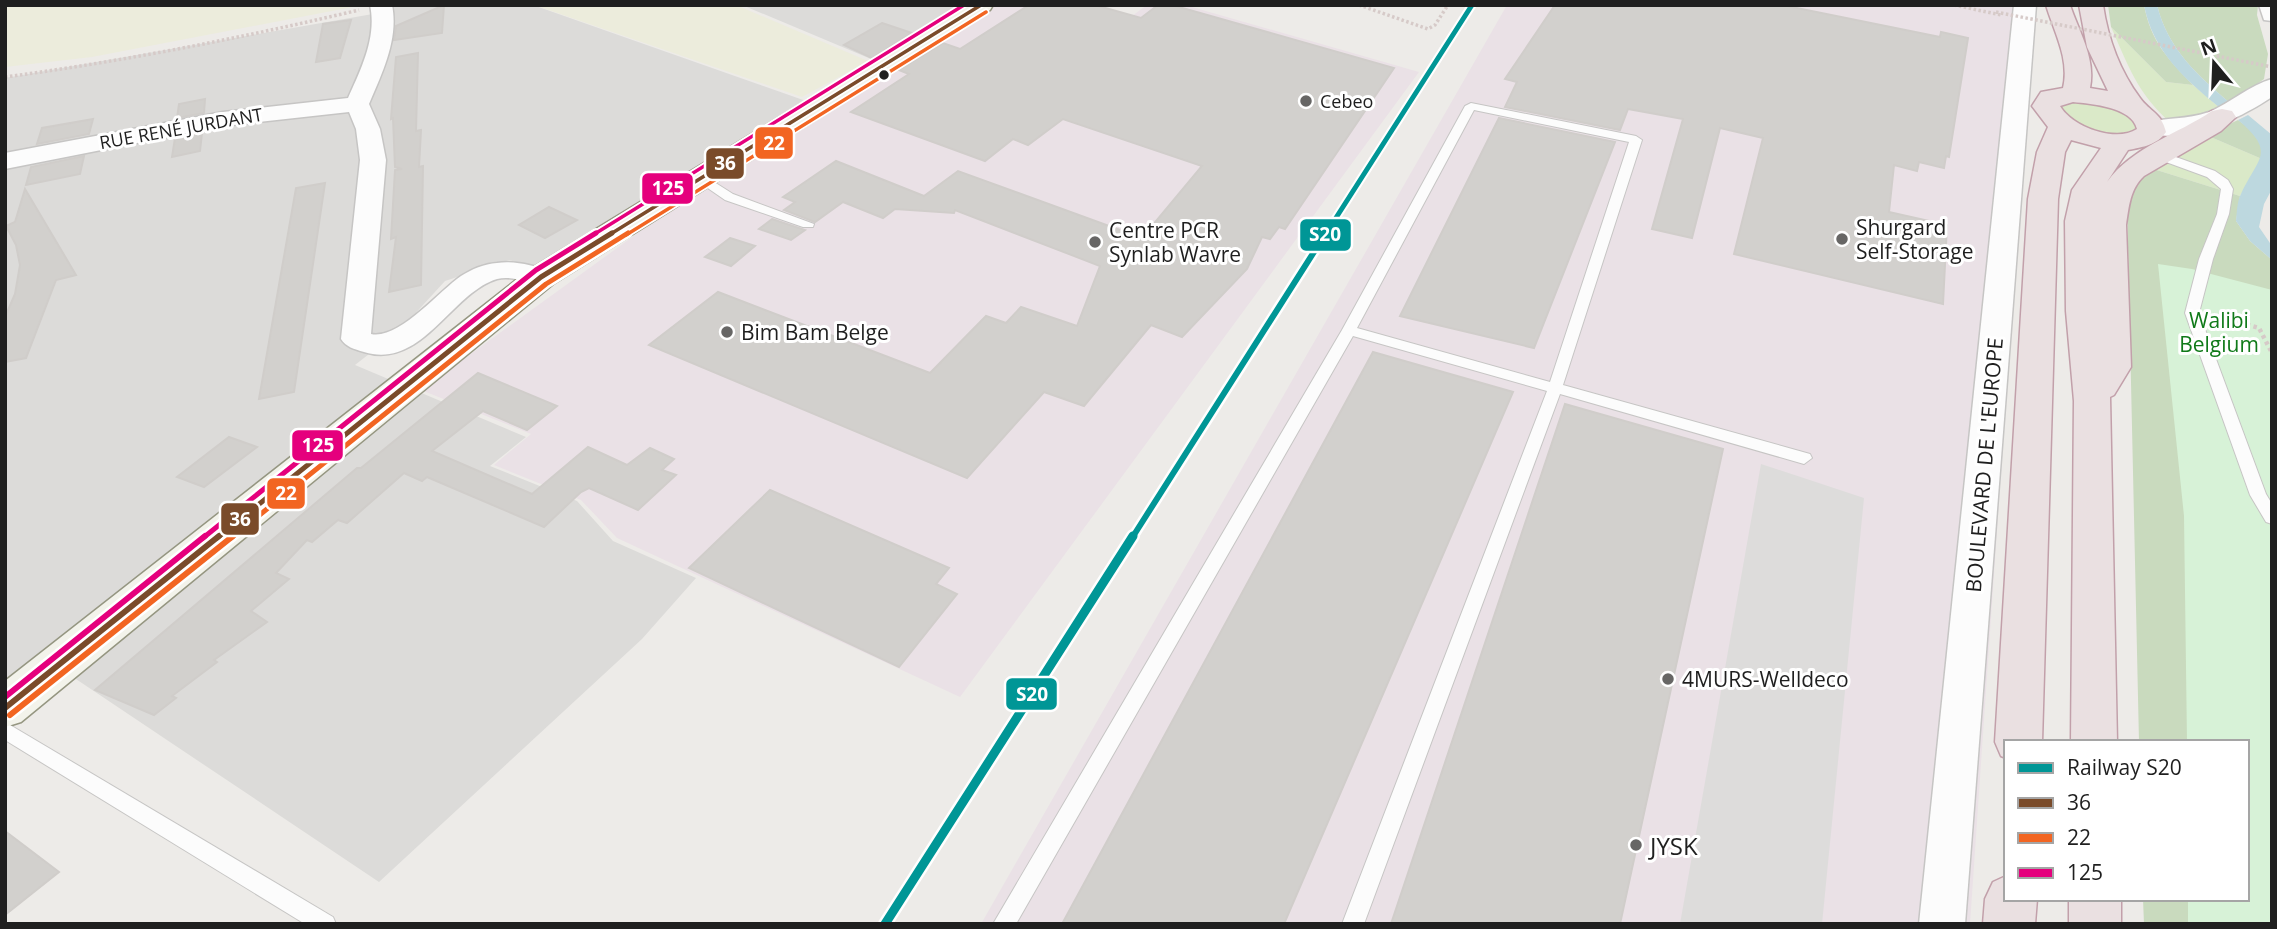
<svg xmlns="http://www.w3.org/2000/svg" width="2277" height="929" viewBox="0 0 2277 929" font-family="'Open Sans',sans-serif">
<rect width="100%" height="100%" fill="#edebe8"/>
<!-- residential -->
<g fill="#dcdbd9">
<path d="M392,5H533L806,101L536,268L509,260L445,281L401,329L355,365L526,437L490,466L577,501L613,541L696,578L642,639L379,882L52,663L5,700V78L390,11Z"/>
<path d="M742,5H960L871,59Z"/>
</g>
<!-- industrial -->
<g fill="#eae1e6">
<path d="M995,5H1044L1117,27L1147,5H1185L1419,72L960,697L617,538L581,500L494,465L531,434L421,390L671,209Z"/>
<path d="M1507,5H2033L1970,924H981Z"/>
</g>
<!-- farmland -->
<g fill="#ececdc">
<path d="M5,5H363L92,57L5,67Z"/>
<path d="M534,5H736L868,61L802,97Z"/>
</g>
<!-- grass -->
<g fill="#dae9c8">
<path d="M2111,27L2166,82L2193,85L2220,108L2171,123C2137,93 2129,67 2111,27Z"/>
<path d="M2072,101C2096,100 2120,108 2137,124L2136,129C2121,139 2090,135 2077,124C2071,120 2066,114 2060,108Z"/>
<path d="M2206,135L2262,159L2240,196L2147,167Z"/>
</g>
<!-- forest -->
<g fill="#c9dabe">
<path d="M2108,5H2144C2151,42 2168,59 2193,85L2166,82L2111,27Z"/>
<path d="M2157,5H2258L2257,15L2268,54L2264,79L2230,103C2197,75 2168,49 2157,5Z"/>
<path d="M2238,120L2249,128L2264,148L2262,159L2206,135Z"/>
<path d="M2147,167L2240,196L2236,221L2250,241L2272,260V924H2144L2143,899H2247V742H2139L2127,202L2131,185Z"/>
</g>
<!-- park -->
<path fill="#d7f2d7" d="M2158,264L2192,269L2272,290V924H2188V899H2247V742H2187L2184,516Z"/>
<!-- parking -->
<path fill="#dddcdb" d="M1761,464L1864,498L1822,924H1680Z"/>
<!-- water -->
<g fill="#bdd8df">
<path d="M2144,5H2157C2168,49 2197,75 2230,103L2220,108C2185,79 2153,52 2144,5Z"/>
<path d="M2248,115L2272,135V189L2264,204L2259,227L2272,246V260L2250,241L2236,221C2237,212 2237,201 2241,194C2258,157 2277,153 2238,120Z"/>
</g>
<!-- building -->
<g fill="#d2d0cd" stroke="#d0cdca" stroke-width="2">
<path d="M444,5L442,33L394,40L396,26Z"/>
<path d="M1029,5H1095L1141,18L1158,5H1172L1394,68L1285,229L1279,227L1270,239L1262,237L1247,269L1182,337L1151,325L1084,406L1044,392L967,478L649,345L718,292L930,373L986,316L1006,323L1021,307L1077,326L1100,266L955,210L954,213L895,209L883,218L843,202L815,222L784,210L795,202L783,197L836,161L924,196L958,171L1142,238L1202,166L1063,119L1028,145L1013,139L985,161L851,112L909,74L899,70L943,43L960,49Z"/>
<path d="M1555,5H1782L1940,37L1941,32L1968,38L1949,157L1946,156L1944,168L1919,162L1917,171L1894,165L1889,212L1947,225L1943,304L1734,254L1763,138L1720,128L1692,238L1652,229L1683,119L1628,109L1620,130L1505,107L1517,82L1505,79Z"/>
<path d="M351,20L340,58L316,62L323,24Z"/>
<path d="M882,23L912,33L872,58L844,45Z"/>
<path d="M418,53L416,131L421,130L419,167L423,166L421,285L389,292L396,237L391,239L395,170L402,169L395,167L393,118L391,119L396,57Z"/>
<path d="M205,99L204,113L177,118L179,104Z"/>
<path d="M1499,118L1615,142L1534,348L1400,316Z"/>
<path d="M93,119L89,134L37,144L42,128Z"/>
<path d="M202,133L200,151L172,157L175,138Z"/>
<path d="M84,156L80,174L26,185L31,167Z"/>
<path d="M325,183L294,392L259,399L296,188Z"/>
<path d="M25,189L76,275L56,280L26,358L5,362V317L15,294L20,265L16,245L6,226L15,222Z"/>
<path d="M549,207L577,220L545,238L519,225Z"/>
<path d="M772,219L805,230L791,240L759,229Z"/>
<path d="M730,238L755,246L731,266L705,257Z"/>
<path d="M1373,352L1513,392L1284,924H1062Z"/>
<path d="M478,373L557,406L527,430L483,411L432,451L532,494L588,447L627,465L650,448L674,459L662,470L676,475L638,510L589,488L581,492L544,527L427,477L422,481L404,473L347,523L338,520L312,542L307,540L276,573L289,579L251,611L267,622L214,660L217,662L172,696L176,698L154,715L95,690L357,468H361Z"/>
<path d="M1565,404L1723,449L1620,924H1391Z"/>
<path d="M229,437L257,447L204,487L177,477Z"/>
<path d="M770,490L949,568L936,584L957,594L899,667L689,568Z"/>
<path d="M5,831L59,872L5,915Z"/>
</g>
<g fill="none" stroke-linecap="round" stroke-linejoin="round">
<!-- lane casing -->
<g stroke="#c6c5c4" stroke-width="2">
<g id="lane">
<path d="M1471,103L1636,136L1642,140L1563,385L1810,454L1812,458L1804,464L1560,394L1364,924H1342L1547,391L1353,336L1016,924H993L1342,330L1465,106ZM1474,110L1629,142L1550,382L1357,328Z"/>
<path d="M2159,151L2215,171L2228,180L2233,189L2229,214L2213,259L2199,313L2266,494L2272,504V524L2266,522L2250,495L2185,313L2199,259L2217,214L2221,189L2207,177L2155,158L2153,155Z"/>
<path d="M700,173L733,194L814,224L813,227H803L725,200L696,180V174Z"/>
<path d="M5,722L333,917L336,924H305L5,740Z"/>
</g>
</g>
<!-- street casing -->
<g stroke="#c6c5c4" stroke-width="3">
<g id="street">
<path d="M370,5H392C399,39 382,73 369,104L380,129L386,160L371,334C399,340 439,291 461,276C472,269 484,264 497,263C515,260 534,266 551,271L555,277L551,283C533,288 516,274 497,279C451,293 422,370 364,352C354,349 346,347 341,339L360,160L356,129L349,112L223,126L5,169V153L223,112L348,98C361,69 377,37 370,5Z"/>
<path d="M2014,5H2036L1965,924H1919Z"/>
<path d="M2259,5H2272V21L2264,20Z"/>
<path d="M2272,79V97C2237,120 2187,144 2144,133L2141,128L2144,123C2166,117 2187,120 2209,112C2230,103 2250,85 2272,79Z"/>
</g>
</g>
<!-- secondary casing -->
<g stroke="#959681" stroke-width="3">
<path id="secondary" d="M963,5H993L990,10L553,284L21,722L5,727V681L529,270Z"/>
</g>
<!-- highway casing -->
<g stroke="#c2a0aa" stroke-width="3">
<g id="highway">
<path d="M2046,5H2070C2079,32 2096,58 2090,88L2108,91L2087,47L2079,5H2103C2108,39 2120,71 2140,98C2150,112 2161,112 2166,132C2157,145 2143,147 2128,150L2107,182C2132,147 2178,134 2212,111L2222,109L2232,111L2236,117L2221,131L2144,176C2130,189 2129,206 2126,225L2131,367L2114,395L2110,397L2117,742H2071L2074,401L2066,311L2065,221L2072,190L2101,148L2071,140L2065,152L2058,199L2042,742H2006V758L2001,756L1995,742L2028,199L2037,152L2048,127L2032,106L2041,92L2063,88C2070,59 2054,32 2046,5ZM2073,102C2092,104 2132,107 2137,129C2116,143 2072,127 2060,106Z"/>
<path d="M2006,876V899H2037L2035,924H1983L1985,899L1993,882Z"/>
<rect x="2069" y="899" width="52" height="25"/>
</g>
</g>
<!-- path-far1 -->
<g stroke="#d6cac8" stroke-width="3.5" stroke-dasharray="2.5 2.5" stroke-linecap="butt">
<path d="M1359,5L1428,29L1435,25L1448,5"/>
<path d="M1954,5L2001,15"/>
<path d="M5,77C125,61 241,38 359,10"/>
</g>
<!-- path -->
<path stroke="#d6cac8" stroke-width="4.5" stroke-dasharray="3.5 3.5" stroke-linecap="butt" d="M2213,315L2259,328L2272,353"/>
<!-- lane -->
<use href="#lane" fill="#fcfcfc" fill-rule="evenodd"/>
<!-- street -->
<use href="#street" fill="#fcfcfc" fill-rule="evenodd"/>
<!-- secondary -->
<use href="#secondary" fill="#f3f3eb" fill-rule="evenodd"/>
<!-- highway -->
<use href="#highway" fill="#eae0e1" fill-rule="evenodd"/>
<!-- path-bridge -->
<path stroke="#d6cac8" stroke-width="3.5" stroke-dasharray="2.5 2.5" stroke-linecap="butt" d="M1996,12L2272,67"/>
<!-- bus-1-far2 casing -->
<g stroke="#fff" stroke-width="7">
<path id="bus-1-far2" d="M609,235L981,5"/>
</g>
<!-- bus-1-far1 casing -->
<g stroke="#fff" stroke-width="10">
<path id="bus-1-far1" d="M217,538L541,277L612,233"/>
</g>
<!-- bus-1 casing -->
<g stroke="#fff" stroke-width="11">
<path id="bus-1" d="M5,708L219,536"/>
</g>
<!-- bus-2-far2 casing -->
<g stroke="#fff" stroke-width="7">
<path id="bus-2-far2" d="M626,235L986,12"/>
</g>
<!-- bus-2-far1 casing -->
<g stroke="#fff" stroke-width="10">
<path id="bus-2-far1" d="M231,538L546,284L628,233"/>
</g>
<!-- bus-2 casing -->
<g stroke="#fff" stroke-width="11">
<path id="bus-2" d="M10,715L233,536"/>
</g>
<!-- bus-3-far2 casing -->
<g stroke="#fff" stroke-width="7">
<path id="bus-3-far2" d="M593,235L964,5"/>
</g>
<!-- bus-3-far1 casing -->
<g stroke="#fff" stroke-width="10">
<path id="bus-3-far1" d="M203,538L536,270L596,233"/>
</g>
<!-- bus-3 casing -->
<g stroke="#fff" stroke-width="11">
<path id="bus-3" d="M5,697L205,536"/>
</g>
<!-- bus-1-far2 -->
<use href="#bus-1-far2" stroke="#7a4b2a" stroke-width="3.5"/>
<!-- bus-1-far1 -->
<use href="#bus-1-far1" stroke="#7a4b2a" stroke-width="5"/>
<!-- bus-1 -->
<use href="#bus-1" stroke="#7a4b2a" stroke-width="6"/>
<!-- bus-2-far2 -->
<use href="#bus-2-far2" stroke="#f26522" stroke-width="3.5"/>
<!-- bus-2-far1 -->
<use href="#bus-2-far1" stroke="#f26522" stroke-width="5"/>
<!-- bus-2 -->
<use href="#bus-2" stroke="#f26522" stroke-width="6"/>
<!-- bus-3-far2 -->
<use href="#bus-3-far2" stroke="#e5007d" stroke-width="3.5"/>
<!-- bus-3-far1 -->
<use href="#bus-3-far1" stroke="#e5007d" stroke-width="5"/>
<!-- bus-3 -->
<use href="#bus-3" stroke="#e5007d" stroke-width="6"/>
<!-- rail-1-far2 casing -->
<g stroke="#fff" stroke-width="9">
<path id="rail-1-far2" d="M1325,235L1472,5"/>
</g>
<!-- rail-1-far1 casing -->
<g stroke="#fff" stroke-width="11">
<path id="rail-1-far1" d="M1132,538L1326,233"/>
</g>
<!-- rail-1 casing -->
<g stroke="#fff" stroke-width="14">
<path id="rail-1" d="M885,924L1133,536"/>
</g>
<!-- rail-1-far2 -->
<use href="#rail-1-far2" stroke="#009696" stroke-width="5"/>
<!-- rail-1-far1 -->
<use href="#rail-1-far1" stroke="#009696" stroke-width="6"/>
<!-- rail-1 -->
<use href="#rail-1" stroke="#009696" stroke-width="9"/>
</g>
<!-- markers -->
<circle fill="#1f1f1f" stroke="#fff" stroke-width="2.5" cx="884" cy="75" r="6"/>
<g fill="#676665" stroke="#fff" stroke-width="2.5">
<circle cx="1306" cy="101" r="7"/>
<circle cx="1842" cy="239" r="7"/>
<circle cx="1095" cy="242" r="7"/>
<circle cx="727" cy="332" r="7"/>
<circle cx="1668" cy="679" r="7"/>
<circle cx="1636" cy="845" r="7"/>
</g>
<g text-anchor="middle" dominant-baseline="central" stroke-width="6" stroke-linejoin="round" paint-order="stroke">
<!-- far-poi labels -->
<g font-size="18" fill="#1f1f1f" stroke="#fff" text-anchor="start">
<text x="1320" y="101">Cebeo</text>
</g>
<!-- far-street labels -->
<g font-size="18" fill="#1f1f1f" stroke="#fff">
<text transform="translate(181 128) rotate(-10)">RUE RENÉ JURDANT</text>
</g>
<!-- poi labels -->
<g font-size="21" fill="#1f1f1f" stroke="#fff" text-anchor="start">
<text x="1856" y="227">Shurgard<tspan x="1856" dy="24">Self-Storage</tspan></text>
<text x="1109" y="230">Centre PCR<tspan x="1109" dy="24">Synlab Wavre</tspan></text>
<text x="741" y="332">Bim Bam Belge</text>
<text x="1682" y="679">4MURS-Welldeco</text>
</g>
<!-- park labels -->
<g font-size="21" fill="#107a19" stroke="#fff">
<text x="2219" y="320">Walibi<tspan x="2219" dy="24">Belgium</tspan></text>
</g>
<!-- street labels -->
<g font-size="21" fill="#1f1f1f" stroke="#fff">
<text transform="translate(1984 465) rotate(-85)">BOULEVARD DE L'EUROPE</text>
</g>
<!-- near-poi labels -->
<g font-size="24" fill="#1f1f1f" stroke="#fff" text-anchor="start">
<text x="1650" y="845">JYSK</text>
</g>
</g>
<g stroke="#fff" stroke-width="2.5">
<rect x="754" y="126" width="40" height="34" rx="7" fill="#f26522"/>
<rect x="705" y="147" width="40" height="33" rx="7" fill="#7a4b2a"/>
<rect x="641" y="172" width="53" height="33" rx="7" fill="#e5007d"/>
<rect x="1299" y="218" width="53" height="34" rx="7" fill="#009696"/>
<rect x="291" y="429" width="53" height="33" rx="7" fill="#e5007d"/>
<rect x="266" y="477" width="40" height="33" rx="7" fill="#f26522"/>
<rect x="220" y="502" width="40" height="34" rx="7" fill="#7a4b2a"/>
<rect x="1005" y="677" width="53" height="34" rx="7" fill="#009696"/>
</g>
<g font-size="19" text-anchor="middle" font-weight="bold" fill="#fff">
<text x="774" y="150">22</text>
<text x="725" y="170">36</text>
<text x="668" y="195">125</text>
<text x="1325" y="241">S20</text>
<text x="318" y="452">125</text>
<text x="286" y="500">22</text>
<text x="240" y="526">36</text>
<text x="1032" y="701">S20</text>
</g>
<!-- border -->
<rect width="2277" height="929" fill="none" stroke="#1f1f1f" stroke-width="14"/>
<!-- legend -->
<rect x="2004" y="740" width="245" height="161" fill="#ffffff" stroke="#a5a5a5" stroke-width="2"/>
<rect x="2018" y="763" width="35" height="10" fill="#009696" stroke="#a5a5a5" stroke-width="2"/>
<text x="2067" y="775" font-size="21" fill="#1f1f1f">Railway S20</text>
<rect x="2018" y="798" width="35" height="10" fill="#7a4b2a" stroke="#a5a5a5" stroke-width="2"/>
<text x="2067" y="810" font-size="21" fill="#1f1f1f">36</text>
<rect x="2018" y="833" width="35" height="10" fill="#f26522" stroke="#a5a5a5" stroke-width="2"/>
<text x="2067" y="845" font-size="21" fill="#1f1f1f">22</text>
<rect x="2018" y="868" width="35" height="10" fill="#e5007d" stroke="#a5a5a5" stroke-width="2"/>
<text x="2067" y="880" font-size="21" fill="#1f1f1f">125</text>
<!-- north arrow -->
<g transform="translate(2214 63) rotate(341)" stroke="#ffffff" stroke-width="5" paint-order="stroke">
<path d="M0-5L12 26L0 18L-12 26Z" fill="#1f1f1f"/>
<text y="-10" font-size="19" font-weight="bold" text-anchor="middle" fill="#1f1f1f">N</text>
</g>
</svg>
